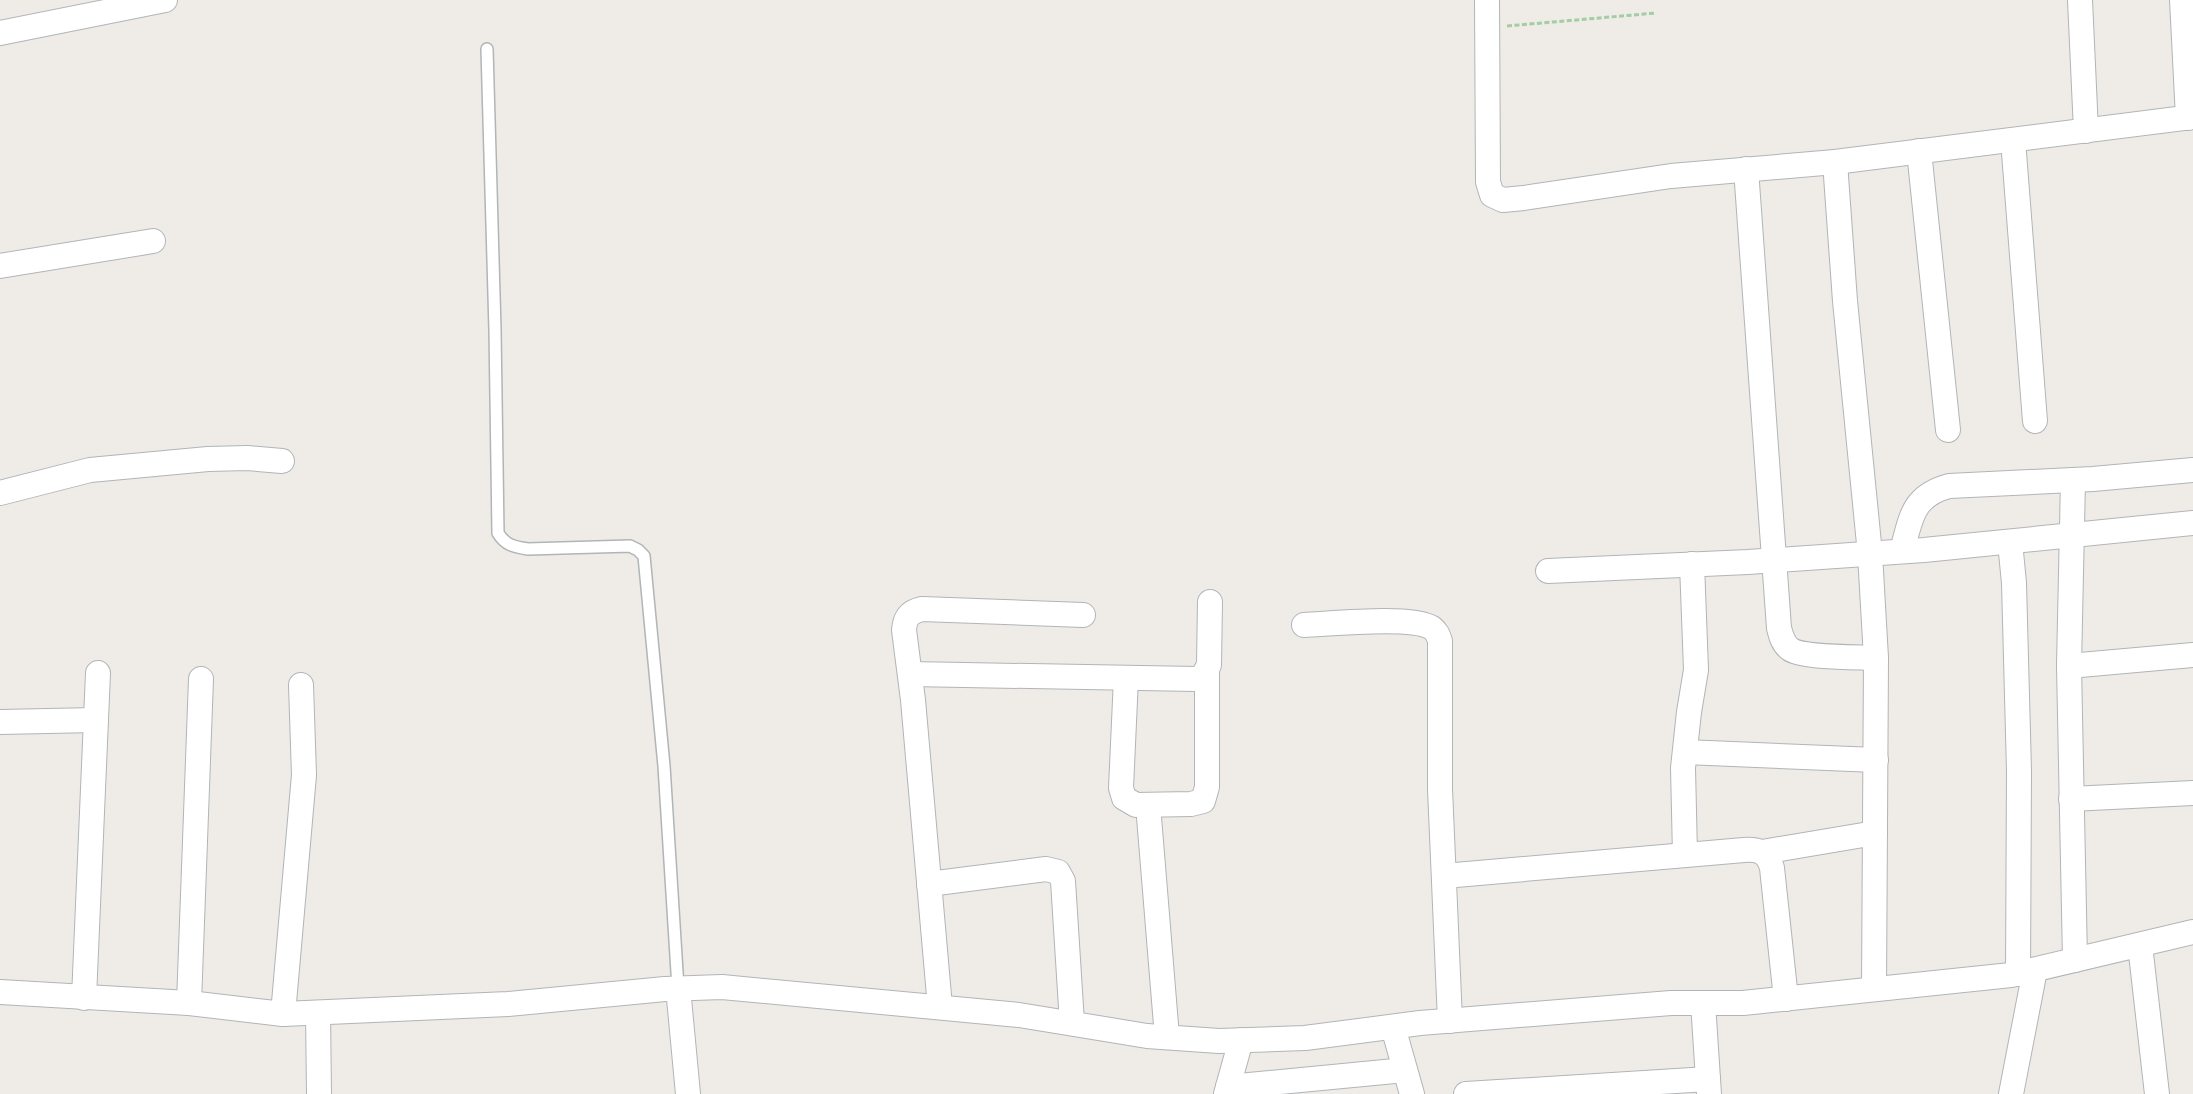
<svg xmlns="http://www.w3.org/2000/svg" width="2193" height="1094" viewBox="0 0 2193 1094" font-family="'Archivo Narrow',sans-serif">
<rect width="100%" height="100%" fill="#efebe6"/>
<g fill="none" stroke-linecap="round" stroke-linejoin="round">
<!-- service casing -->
<g stroke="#b1b5b8" stroke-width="14">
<path id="service" d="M487,49L495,330L498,533C505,545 514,547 528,549L630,546L638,550L644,556L664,766L678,988"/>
</g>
<!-- minor casing -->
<g stroke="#b1b5b8" stroke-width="26">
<g id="minor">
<path d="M1487,0L1488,182L1492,195L1503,200L1524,198L1671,176L1835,162L2193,117"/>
<path d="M2080,0L2086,131"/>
<path d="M2182,0L2188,118"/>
<path d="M0,33L165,0"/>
<path d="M2013,140L2035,421"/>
<path d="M1919,151L1948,430"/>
<path d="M1835,162L1845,301L1870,554L1876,658L1874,989"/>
<path d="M1746,169L1779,628C1781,636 1783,644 1790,649C1802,658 1859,657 1876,658"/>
<path d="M0,266L153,241"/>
<path d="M2073,480L2069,666L2075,960"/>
<path d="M0,493L90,470L208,459L247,458L282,461"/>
<path d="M2010,542L2014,583L2019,771L2018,974"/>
<path d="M1902,551C1911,518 1912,496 1949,486L2093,479L2193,470"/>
<path d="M1548,571L1748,562L1924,550L2193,523"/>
<path d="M1304,625C1330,624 1412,615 1432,628C1437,632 1438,635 1440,641V789L1450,1021"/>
<path d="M2069,666L2193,655"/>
<path d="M910,674L1196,679L1203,676L1209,665L1210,602"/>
<path d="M1126,678L1121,788L1124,798L1136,805L1191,804L1203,801L1207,787V671"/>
<path d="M0,722L96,720"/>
<path d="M1685,752L1876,760"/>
<path d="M2071,799L2193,793"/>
<path d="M1148,805L1167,1037"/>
<path d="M1762,852L1875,833"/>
<path d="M1685,855L1683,768L1689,712L1696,670L1692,564"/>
<path d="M1444,876L1744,850C1760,849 1768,853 1772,868L1786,999"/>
<path d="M929,884L1046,869L1058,872L1063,881L1072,1023"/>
<path d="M2140,945L2157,1094"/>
<path d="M678,988L688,1094"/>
<path d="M0,992L189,1003L283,1014L508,1004L665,989L722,987L1019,1015L1147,1036L1219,1041L1305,1038L1420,1023L1671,1003H1743L2011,975L2193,932"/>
<path d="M84,998L98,673"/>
<path d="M189,1003L201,679"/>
<path d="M1703,1003L1709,1094"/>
<path d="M940,1007L913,700L904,630C905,618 909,612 922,609L1083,615"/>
<path d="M318,1013L319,1094"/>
<path d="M283,1014L304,775L301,685"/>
<path d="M1393,1027L1412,1094"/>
<path d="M1228,1087L1405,1070"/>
<path d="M1226,1094L1241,1040"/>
<path d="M1466,1094L1708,1079"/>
<path d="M2011,1094L2035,970"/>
</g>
</g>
<!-- path -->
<path stroke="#a2cda5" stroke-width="3" stroke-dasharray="5 2.5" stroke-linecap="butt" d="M1507,26L1656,13"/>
<!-- service -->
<use href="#service" stroke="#fff" stroke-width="11"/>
<!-- minor -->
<use href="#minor" stroke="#fff" stroke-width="24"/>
</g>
</svg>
